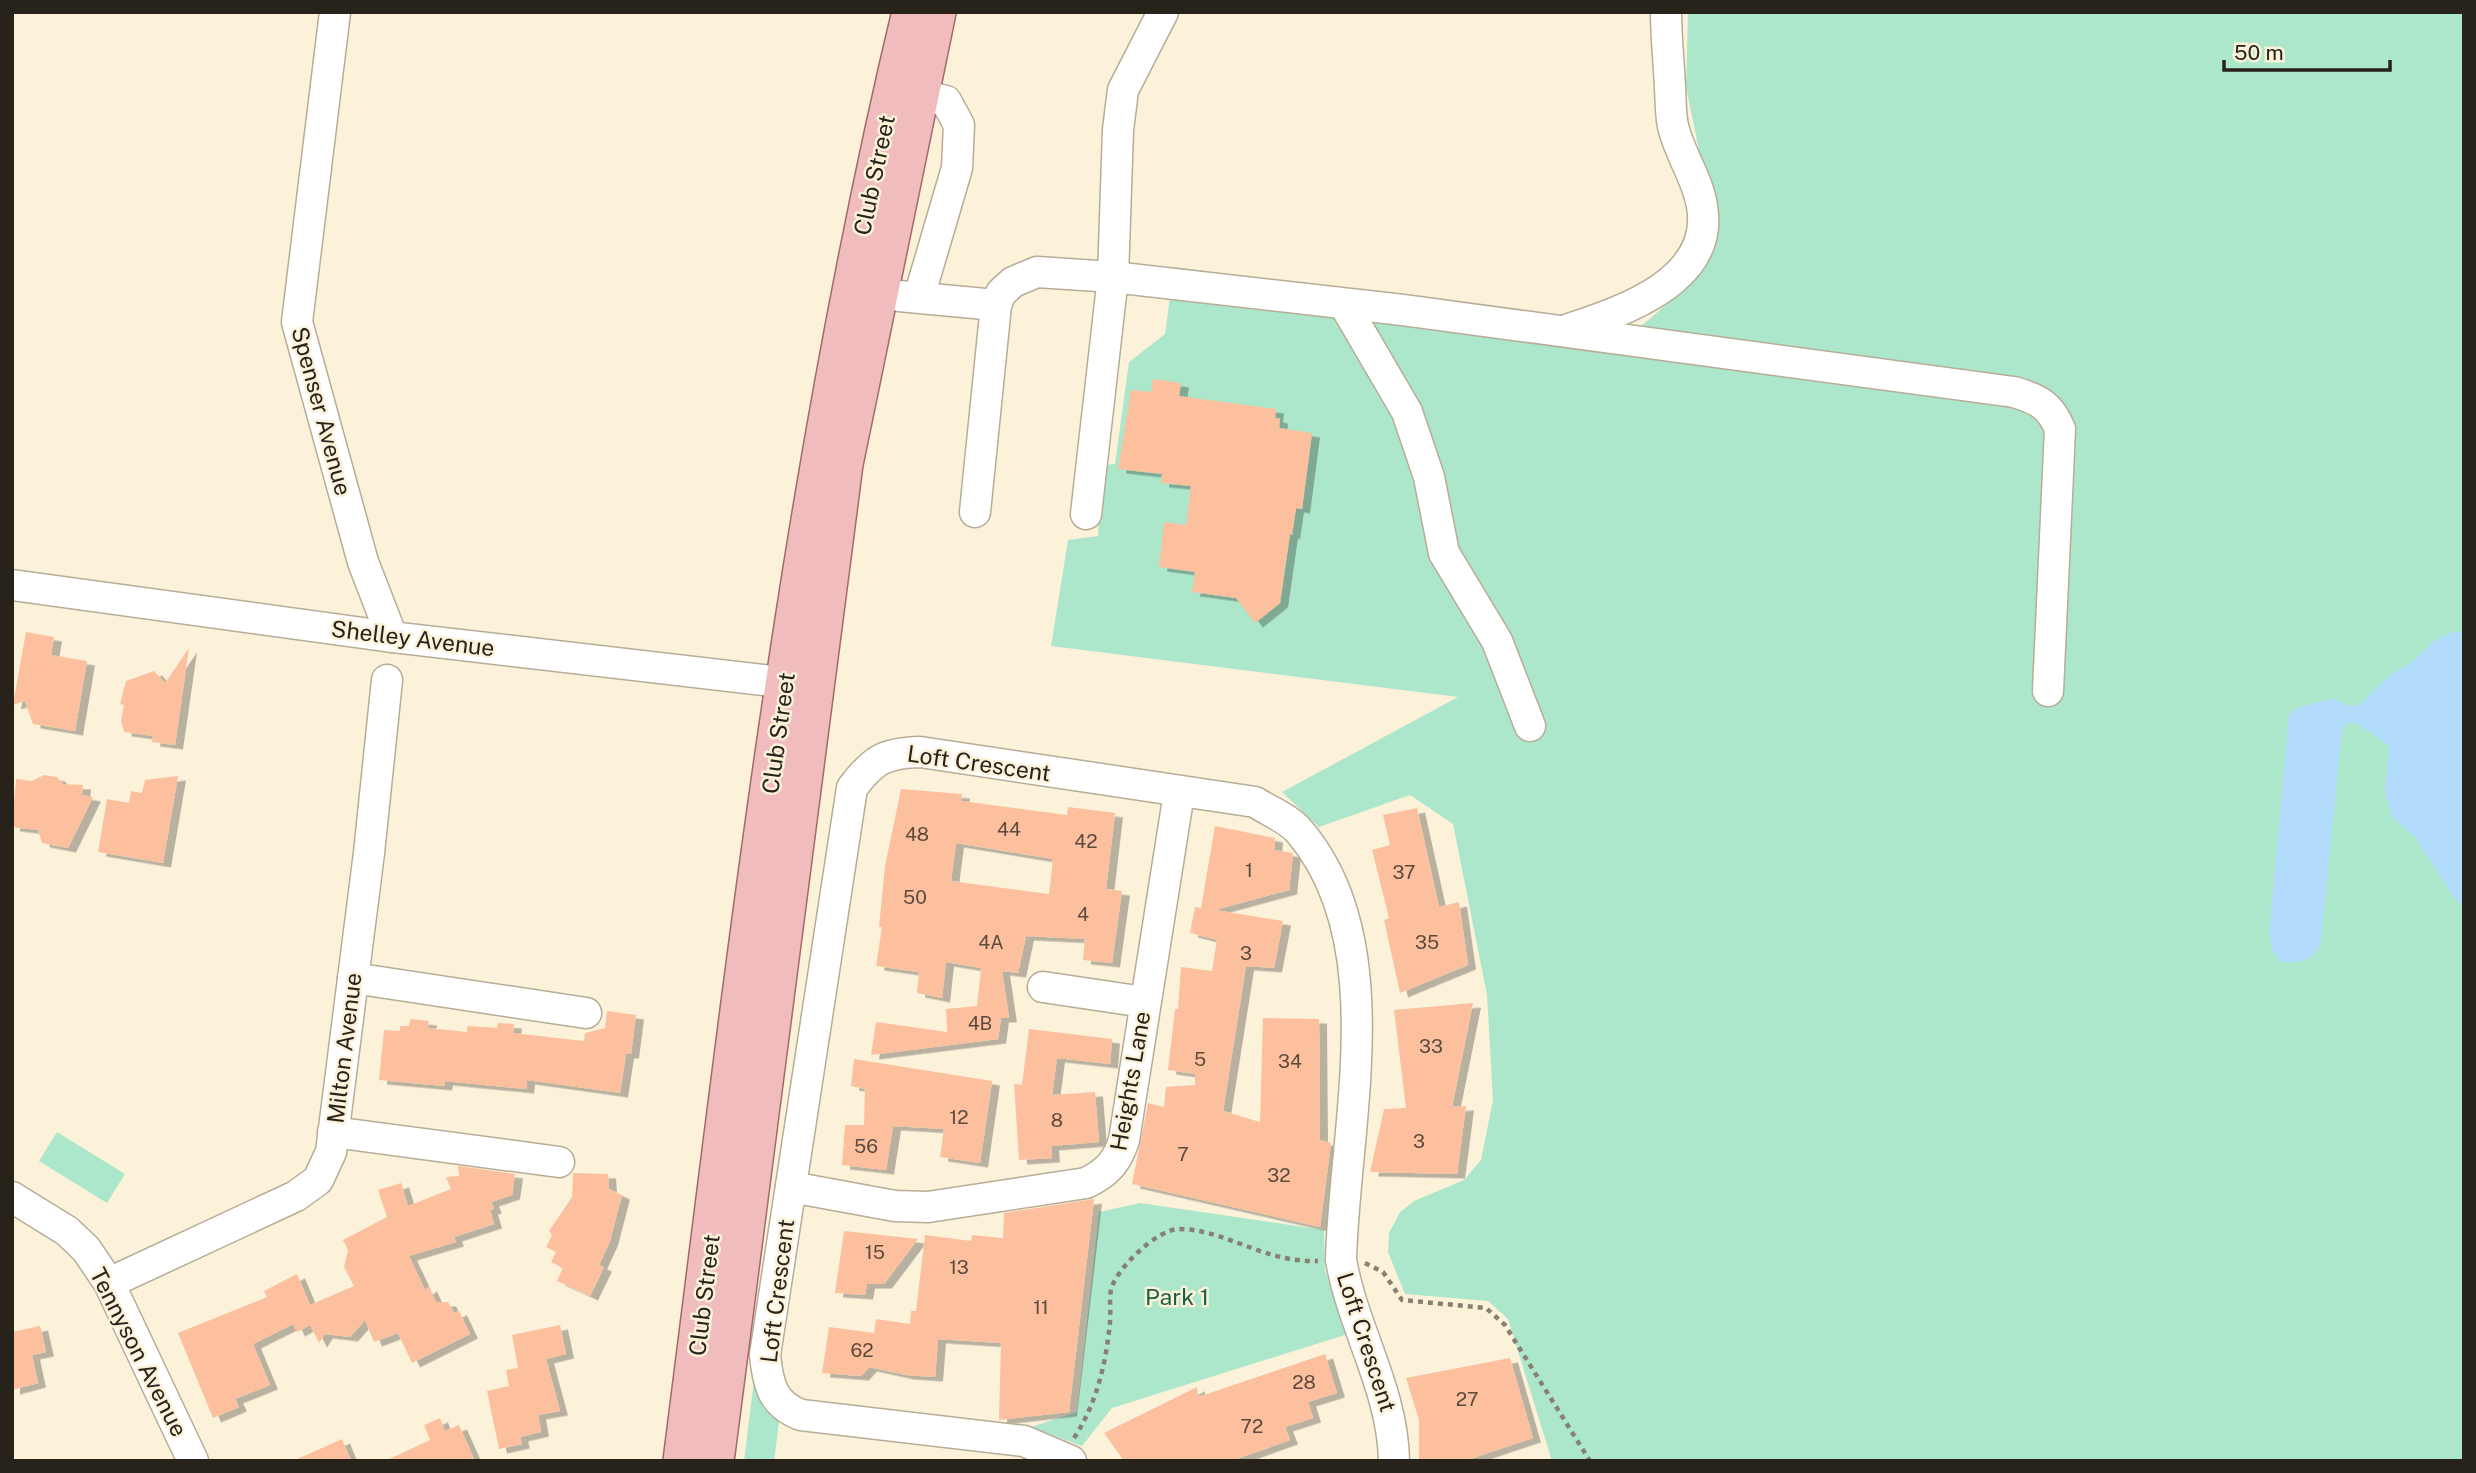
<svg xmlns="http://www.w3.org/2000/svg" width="2476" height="1473" viewBox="0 0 2476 1473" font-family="'Public Sans',sans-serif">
<defs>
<filter id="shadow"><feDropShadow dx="8" dy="4.5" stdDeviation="0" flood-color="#0004"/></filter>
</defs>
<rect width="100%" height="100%" fill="#fcf2da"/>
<!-- green -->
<g fill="#ade7cb">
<path d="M1688,12H2464V1461H1552L1508,1319L1488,1301L1405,1294L1388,1252L1389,1233L1400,1212L1414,1201L1464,1180L1481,1160L1493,1100L1487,995L1453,824L1410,795L1319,827L1282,792L1458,697L1051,646L1068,540L1098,536L1102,465L1115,464L1129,362L1165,334L1174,267L1639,328L1696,279L1716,232L1686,87Z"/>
<path d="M57,1132L125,1174L107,1203L39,1161Z"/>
<path d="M1140,1203L1324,1230L1325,1270L1345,1335L1112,1408L1082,1446L1031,1427L1077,1412L1099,1212Z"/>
<path d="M754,1380L780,1414L774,1461H744Z"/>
</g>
<!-- water -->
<path fill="#b3dcfc" d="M2452,632H2464V907L2455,899L2415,837L2392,817L2385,792L2389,746L2360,725L2348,722L2342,729L2321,940C2315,961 2302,963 2282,962L2273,952L2269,934L2289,715L2299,707L2333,699L2349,706L2359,705L2390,675L2412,662L2434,641Z"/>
<!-- building -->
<g fill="#fcc09f" fill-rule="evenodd" filter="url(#shadow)">
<path d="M1153,379L1181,383L1179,396L1276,409L1275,418L1280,419L1279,428L1312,433L1302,509L1296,508L1292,535L1290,534L1280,603L1255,623L1236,598L1192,592L1195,572L1159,567L1164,522L1186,525L1191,486L1161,483L1162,474L1118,469L1131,390L1151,392Z"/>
<path d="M26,632L54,637L51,655L87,661L75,731L33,724L25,701L13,705Z"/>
<path d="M189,648L175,745L152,742L153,736L124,732L121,721L124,705L120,704L126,681L154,671L165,683Z"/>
<path d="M44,775L57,777L63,784L83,785L82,795L93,797L68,848L42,843L38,830L12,827L16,779L32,781Z"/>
<path d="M178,776L163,863L98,852L107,799L129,803L131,791L142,793L145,780Z"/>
<path d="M901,789L962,794L961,801L1067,815L1068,807L1115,813L1106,889L1122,891L1112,963L1083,960L1085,939L1026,936L1018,973L1002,971L1009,1018H1001L998,1039L871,1055L876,1022L947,1032L946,1009L977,1006L981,968L946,962L942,998L917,993L919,972L876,966L882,927H879L885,866ZM956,843L1053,859L1049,894L951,881Z"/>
<path d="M1417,808L1439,907L1459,902L1468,965L1400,993L1384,920L1389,918L1372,850L1390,845L1383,815Z"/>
<path d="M1215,826L1275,838L1274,850L1293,853L1289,890L1215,910L1283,921L1274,968L1246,966L1223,1111L1260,1122L1263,1018L1319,1019L1320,1140L1331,1143L1320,1227L1132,1184L1148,1103L1164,1107L1166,1087L1195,1085V1074L1168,1070L1175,1009H1178L1181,967L1212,971L1217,940L1190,933L1195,907L1201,908Z"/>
<path d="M1473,1003L1452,1107L1466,1106L1457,1174L1370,1172L1384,1109L1406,1108L1394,1010Z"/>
<path d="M607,1011L636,1015L631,1054H626L620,1093L527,1080L526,1089L445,1081L444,1086L379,1080L384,1030L400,1031V1026H409L410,1019L429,1021L428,1028L467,1032V1026L497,1028L498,1023L514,1024L513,1033L584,1041L585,1033L605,1028Z"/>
<path d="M1029,1029L1112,1039L1110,1064L1057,1058L1052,1095L1095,1092L1099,1142L1051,1146L1052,1158L1019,1160L1014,1084L1022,1085Z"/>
<path d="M854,1059L992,1081L980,1163L940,1157L944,1129L893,1126L886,1170L842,1165L845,1125H864L865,1089L851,1086Z"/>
<path d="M458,1166L515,1174L512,1195L491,1202L494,1209L490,1210L494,1224L454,1237L456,1242L409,1256L425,1290L429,1287L436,1302H448L454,1313L459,1311L470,1334L412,1363L398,1333L374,1342L365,1320L350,1337L325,1334L319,1343L310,1325L297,1332L293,1324L253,1344L270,1385L235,1399L239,1407L213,1418L178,1333L267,1297L264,1291L297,1274L310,1305L354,1286L344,1267L348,1250L343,1240L387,1217L378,1190L401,1183L408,1206L451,1189L446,1177L459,1176Z"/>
<path d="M573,1173L608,1174L609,1189L622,1195L610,1241L599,1265L604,1267L590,1296L557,1281L563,1268L551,1262L556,1252L546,1247L552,1235L549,1231L572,1197Z"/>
<path d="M1094,1199L1069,1412L999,1420L1001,1343L938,1339L935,1377L906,1375L869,1367L861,1376L822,1373L829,1327L874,1333L876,1319L910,1324L911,1311H916L925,1235L971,1241L972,1235L1003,1238L1004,1213Z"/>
<path d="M844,1231L918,1239L884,1284H867L865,1295L835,1293Z"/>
<path d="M560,1325L566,1354L546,1359L560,1411L538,1415L541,1432L520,1437L522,1444L499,1449L487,1391L509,1386L506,1370L518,1368L512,1335Z"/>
<path d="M40,1326L46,1352L32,1355L38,1383L12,1390V1332Z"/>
<path d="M1325,1354L1337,1393L1308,1402L1313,1418L1285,1427L1290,1440L1231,1461H1124L1104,1433L1197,1387L1198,1397Z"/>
<path d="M1510,1358L1533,1438L1464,1461H1419V1420L1406,1378Z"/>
<path d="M440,1418L445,1431L459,1425L475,1461H385L430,1440L424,1425Z"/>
<path d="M342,1439L351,1461H293Z"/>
</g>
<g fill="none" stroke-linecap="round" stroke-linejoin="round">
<!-- minor casing -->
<g stroke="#b7ad97" stroke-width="33">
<g id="minor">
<path d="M335,12L297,322L363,562L392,637"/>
<path d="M919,95L946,101L959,125L957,168L919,297"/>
<path d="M899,296L996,305"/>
<path d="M1344,304L1407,412L1429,477L1444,553L1497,641L1530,726"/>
<path d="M1569,329C1624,311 1715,280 1702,206C1698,180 1681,156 1674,130C1670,117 1671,101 1670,88C1669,63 1666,37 1666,12"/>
<path d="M975,512L996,305L1001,293L1013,282L1037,272L1113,277L1403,310L2014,392C2038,399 2050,405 2060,429L2048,691"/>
<path d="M1086,514L1113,277L1118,130L1123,90L1163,12"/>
<path d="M12,585L392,637L807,685"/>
<path d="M353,978L586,1013"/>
<path d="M1043,987L1144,1002"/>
<path d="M333,1132L559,1162"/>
<path d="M791,1187L895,1206L928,1207L1086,1183C1107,1173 1117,1162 1124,1140L1179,793"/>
<path d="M12,1197L67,1231L86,1249L109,1283L193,1461"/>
<path d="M109,1283L296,1196L318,1180L331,1152L369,853L387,680"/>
<path d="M1071,1461L1024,1441L801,1415C772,1404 768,1384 765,1355L852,788C873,760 884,753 920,752L1255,802C1269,811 1289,819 1299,831C1394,941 1344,1128 1341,1260C1353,1329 1393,1390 1394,1461"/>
</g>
</g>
<!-- major casing -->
<g stroke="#a46968" stroke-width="40">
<g id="major">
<path d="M682,1461C744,976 797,488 911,12"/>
<path d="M715,1461L844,464L937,12"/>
</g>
</g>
<!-- path -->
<g stroke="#888172" stroke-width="4.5" stroke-dasharray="5 5" stroke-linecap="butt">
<path d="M1365,1263L1383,1272L1402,1300L1486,1308L1505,1325L1590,1461"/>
<path d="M1074,1438C1097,1403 1106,1363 1110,1322C1111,1312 1109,1300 1111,1290C1115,1270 1157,1229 1179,1229C1225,1229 1264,1263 1318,1261"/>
</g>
<!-- minor -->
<use href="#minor" stroke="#fff" stroke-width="30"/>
<!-- major -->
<use href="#major" stroke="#f1bcbe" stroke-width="37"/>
</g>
<g text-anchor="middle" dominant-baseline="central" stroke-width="5" stroke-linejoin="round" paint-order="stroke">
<!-- number labels -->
<g font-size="19" fill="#5c4a3c">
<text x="1009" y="829">44</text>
<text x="917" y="834">48</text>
<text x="1086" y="841">42</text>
<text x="1249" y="870">1</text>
<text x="1404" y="872">37</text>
<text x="915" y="897">50</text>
<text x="1083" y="914">4</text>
<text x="991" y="942">4A</text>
<text x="1427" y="942">35</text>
<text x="1246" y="953">3</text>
<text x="980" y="1023">4B</text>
<text x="1431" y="1046">33</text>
<text x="1200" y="1059">5</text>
<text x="1290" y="1061">34</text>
<text x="959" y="1117">12</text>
<text x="1057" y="1120">8</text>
<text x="1419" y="1141">3</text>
<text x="866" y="1146">56</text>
<text x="1183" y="1154">7</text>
<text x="1279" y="1175">32</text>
<text x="875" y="1252">15</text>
<text x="959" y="1267">13</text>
<text x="1041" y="1307">11</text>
<text x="862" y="1350">62</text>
<text x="1304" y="1382">28</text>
<text x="1467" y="1399">27</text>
<text x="1252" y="1426">72</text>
</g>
<!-- street labels -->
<g font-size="23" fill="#27231b" stroke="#fcf2da">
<text transform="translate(874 175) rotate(-78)">Club Street</text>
<text transform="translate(322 411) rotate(75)">Spenser Avenue</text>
<text transform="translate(413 638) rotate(7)">Shelley Avenue</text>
<text transform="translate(778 733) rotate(-82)">Club Street</text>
<text transform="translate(979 763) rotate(8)">Loft Crescent</text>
<text transform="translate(344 1048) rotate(-83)">Milton Avenue</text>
<text transform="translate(1130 1081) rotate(-80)">Heights Lane</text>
<text transform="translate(777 1291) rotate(-83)">Loft Crescent</text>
<text transform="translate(704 1295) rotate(-83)">Club Street</text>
<text transform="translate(1367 1342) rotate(72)">Loft Crescent</text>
<text transform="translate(139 1352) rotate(63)">Tennyson Avenue</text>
</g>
<!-- park labels -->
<g font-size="23" fill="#1b5f45" stroke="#fcf2da">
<text x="1177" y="1296">Park 1</text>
</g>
</g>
<!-- border -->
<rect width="2476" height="1473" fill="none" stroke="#27231b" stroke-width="28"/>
<!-- scale -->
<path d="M2224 60v10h166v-10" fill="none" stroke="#27231b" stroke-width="3.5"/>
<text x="2234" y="60" font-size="21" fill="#27231b" stroke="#fcf2da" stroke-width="5" paint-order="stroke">50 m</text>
</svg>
